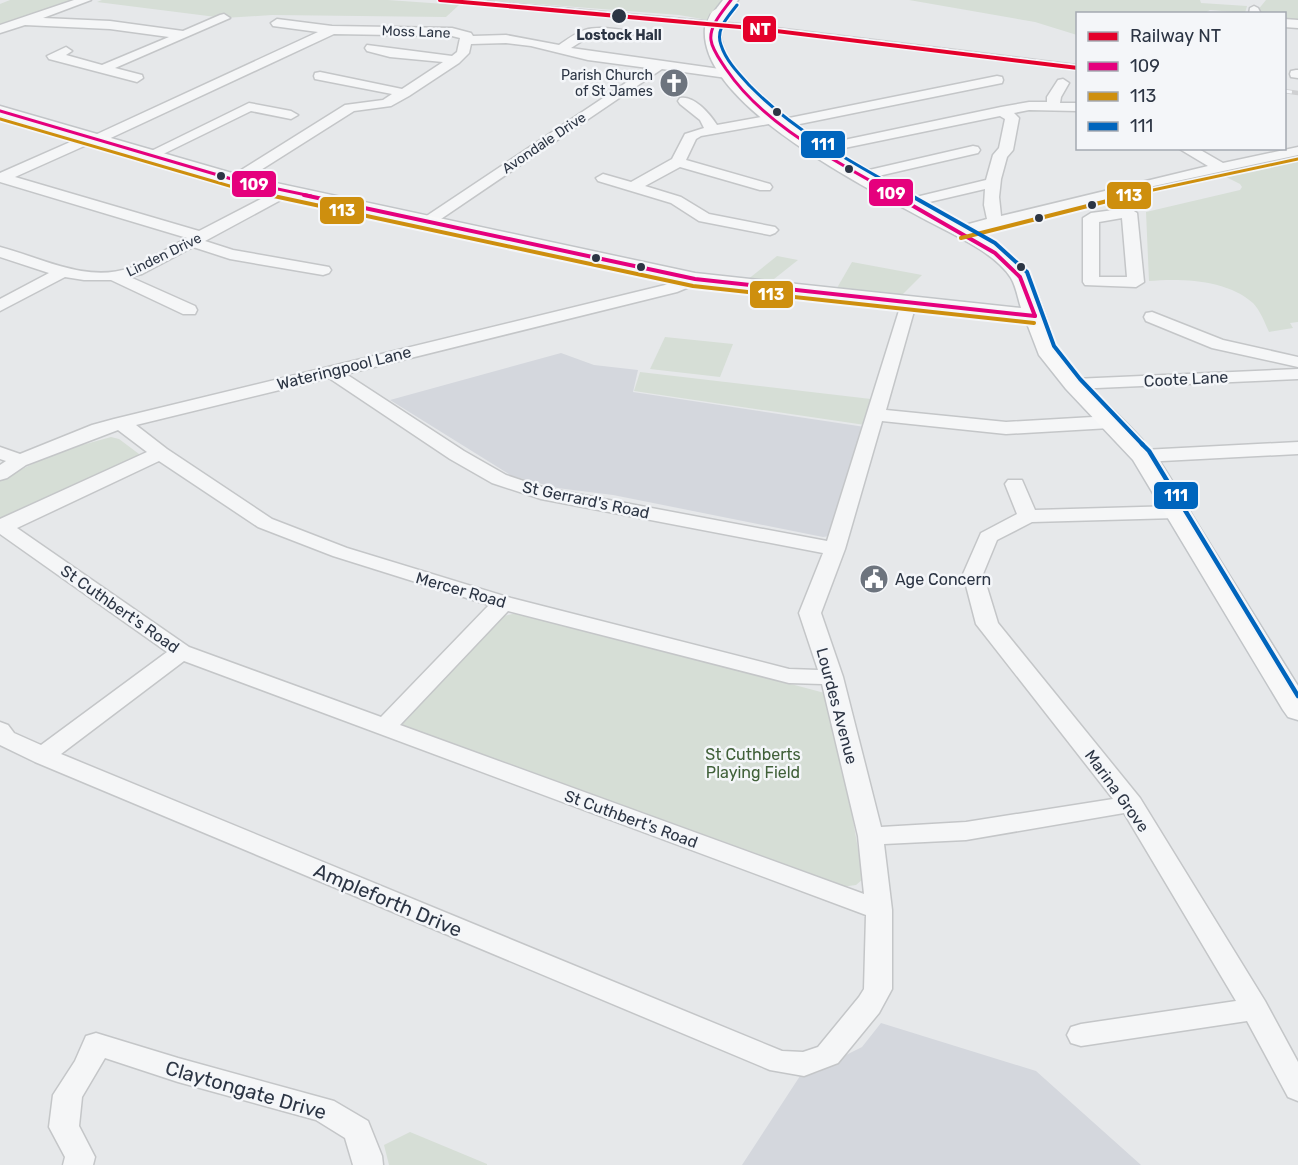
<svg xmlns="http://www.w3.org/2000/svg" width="1298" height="1165" viewBox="0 0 1298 1165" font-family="Rubik,sans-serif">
<rect width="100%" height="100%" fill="#e6e8ea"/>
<!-- built -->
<g fill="#d4d7dd">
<path d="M561,353L594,365L638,370L633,392L865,427L830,536L823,537L613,495L557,488L512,476L390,400Z"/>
<path d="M881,1023L1036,1071L1141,1165H742L800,1076L819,1072L834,1061L862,1047Z"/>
</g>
<!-- green -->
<g fill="#d6ded6">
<path d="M10,0H76L0,26V4Z"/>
<path d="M102,0H388L459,5L446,17L272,15L224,18L97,2Z"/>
<path d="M487,0H722L708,20L679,15Z"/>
<path d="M909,0H1200L1201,3L1247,6L1245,13L1210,10L1203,14H1078L1077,35L1035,22Z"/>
<path d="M1266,0H1298V23L1285,21L1284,14L1259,13L1257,11Z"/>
<path d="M1298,156V322L1290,323L1293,328L1269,332C1265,323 1260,310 1253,303C1228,280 1182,278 1149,281L1146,212L1240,190L1242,187L1240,184L1218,173Z"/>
<path d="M777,256L798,260L769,283L747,280Z"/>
<path d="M852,262L922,275L900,297L837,288Z"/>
<path d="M665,337L733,344L720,377L650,369Z"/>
<path d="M640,372L871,399L865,425L634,391Z"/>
<path d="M111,437L119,439L143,457L4,520L0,517V480L57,452Z"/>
<path d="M521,612L832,695L863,879L856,885L841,887L403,727V723L504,616Z"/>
<path d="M410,1132L487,1164V1165H389L384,1145Z"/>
</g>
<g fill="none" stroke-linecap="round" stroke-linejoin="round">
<!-- minor casing -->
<g stroke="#c4c6c8" stroke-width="3">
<g id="minor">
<path d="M74,0H91L43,18L110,21L183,31L220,15L224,14L230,18L115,68L142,75L143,78L137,82L49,59L47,56L66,47L72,51L66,55L102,65L169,37L110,29L25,25L0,33V25Z"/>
<path d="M1254,6L1258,8L1261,14H1249L1250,8Z"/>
<path d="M277,19L332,26L452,28L471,33L473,36L506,35L559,45C582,29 587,26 615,29C622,30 628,30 633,34L631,37L593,34L571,48L727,70L733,74L727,78L662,69L435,223H425L422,220L425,217L648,68L588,60L531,46L506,43L471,44L469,53L459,63L409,96L391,106L354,111L240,183H230L228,180L230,177L345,105L383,100L392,94L315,79L314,76L315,73L320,72L402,89L443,62L390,57L367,51L365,48L367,45L452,56L457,52L460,38L452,36L334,34L100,143H91L15,177L199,231L280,189H290L292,192L290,195L205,241L233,250L329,267L331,270L329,273L323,275L230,259L193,247L142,274L130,277L195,306L197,310L195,314H183L111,280H84L65,277L0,311V299L49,273L0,257V247C42,258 86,283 130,268C150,261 169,247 187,238L0,182V173L86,135H95L318,32L273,26L271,23Z"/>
<path d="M1284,19L1298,20V28L1284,27Z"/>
<path d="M1296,70H1298V78L1291,77L1290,74L1291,71Z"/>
<path d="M997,76L1002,77L1003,80L1002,83L780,128L775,127L774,123L701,136L696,139L686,160L770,184L772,187L770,190H760L680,167L645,186L681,197L709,214L775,227L778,230L775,233L770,235L699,221L671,203L598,181L596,178L603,174L631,182L672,159L685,134L704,128L700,120L680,104L678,101L680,98C694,95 710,114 717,125L773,115L778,116L779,120Z"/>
<path d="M1063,79L1069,83L1061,97L1060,103H1078V111L1029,110L1014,113L1019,118L1013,150L1007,157L1001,179L999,197L1001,216L1208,166L1178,148H1197L1223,163L1298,147V155L1149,187L959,236L954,234L951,231L954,228L987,219L984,205L985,189L921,204L914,200L916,197L986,180L993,155L999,148L1005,119L1000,116L825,152L818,148L825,144L1001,107L1029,102H1047V97L1058,80Z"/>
<path d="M249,103L291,111L298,115L291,119L251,111L153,159L148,160L141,156Z"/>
<path d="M973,146L978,147L980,150L978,153L861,180L854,176L856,173Z"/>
<path d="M1129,208L1137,213L1144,282L1136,287L1085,285L1083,282V218L1091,213ZM1122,218L1127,277H1099V222Z"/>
<path d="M695,274L703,279L701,282L677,292L346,374L464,451L506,475L545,488L827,541L902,301L908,299L916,304L886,410L1006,422L1110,416L1117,418L1119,422L1117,426L1110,428L1006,434L882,421L845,549L821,613L843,677L881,827L966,822L1113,799L976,624L963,574L981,533L1017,514L1005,484L1008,480H1022L1035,510L1176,506L1183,508L1186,512L1183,516L1176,518L1032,522L997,540L983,574L998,623L1140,798L1265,1001L1298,1062V1101L1288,1097L1247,1021L1081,1046L1071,1043L1067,1035L1071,1027L1081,1024L1236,1001L1124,813L966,840L884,844L892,910V989L879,1013L838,1063L804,1076L770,1070L35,762L0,745V722L8,725L14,733L41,745L167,652L0,534V519L147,452L118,430L26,465L7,478L0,480V465L6,461L0,459V447L20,454L92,425L114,419L665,285ZM329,378L450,459L492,483L541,499L823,553L799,613L818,670L789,669L511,598L347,548L272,519L167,449L136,425ZM159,461L258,527L333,556L489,605L381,717L189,647L17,528ZM508,611L789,683L822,684L858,836L864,894L400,725ZM184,661L866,915L864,989L859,997L818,1047L803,1052L782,1051L61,754Z"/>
<path d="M1152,312L1223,340L1298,357V367L1212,348L1146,321L1144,317L1146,313Z"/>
<path d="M1298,369V379L1074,389L1068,388L1065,384L1068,380L1074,379Z"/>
<path d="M1298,442V454L1143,462L1136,460L1134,456L1136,452L1143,450Z"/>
<path d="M96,1033L178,1058L334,1101L368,1121L382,1156L383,1165H353L345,1138L316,1120L178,1082L105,1058L82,1097L79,1126L95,1157L93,1165H63L65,1157L49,1127L53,1095L75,1061L86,1036Z"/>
</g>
</g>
<!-- major casing -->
<g stroke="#c2c5c8" stroke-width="3">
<g id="major">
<path d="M723,0H738L723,20H713L710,17Z"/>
<path d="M713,23L721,28C714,118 947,203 1008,252C1032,272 1039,298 1049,326C1052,334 1054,344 1059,351C1086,388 1123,416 1152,451C1170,474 1184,503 1200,528C1233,581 1265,633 1298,686V720L1288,717L1283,710L1133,460L1066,389L1039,355L1026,321L695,285L235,186L0,116V106L239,175L695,273L1021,308C1018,299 1016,286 1011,278C995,252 950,233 924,219C867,188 698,104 705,28Z"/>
</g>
</g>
<!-- minor -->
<use href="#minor" fill="#f5f6f7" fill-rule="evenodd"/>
<!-- major -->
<use href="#major" fill="#f8f8f8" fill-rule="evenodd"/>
<!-- rail casing -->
<g stroke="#cfd0d2" stroke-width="4.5">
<g id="rail">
<path d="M463,0L753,26L1078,66"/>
<path d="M1284,91L1298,93"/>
</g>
</g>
<!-- rail -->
<use href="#rail" stroke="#f4f6f9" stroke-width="3" stroke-dasharray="8" stroke-linecap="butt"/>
<!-- major-bridge casing -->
<g stroke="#c2c5c8" stroke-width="18" stroke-linecap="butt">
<path id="major-bridge" d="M713,28L718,17"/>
</g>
<!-- major-bridge -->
<use href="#major-bridge" stroke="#f8f8f8" stroke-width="16"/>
<!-- bus-1-far1 casing -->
<g stroke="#f4f6f9" stroke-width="6">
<g id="bus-1-far1">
<path d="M731,0C723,11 709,26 711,40C712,50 721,61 726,69C766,128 837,161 897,196"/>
<path d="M0,111L235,180L311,196"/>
</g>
</g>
<!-- bus-1 casing -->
<g stroke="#f4f6f9" stroke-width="8">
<g id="bus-1">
<path d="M304,195L695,279L1035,316"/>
<path d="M894,195L995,253L1020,277L1035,316"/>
</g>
</g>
<!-- bus-2-far1 casing -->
<g stroke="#f4f6f9" stroke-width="6">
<g id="bus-2-far1">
<path d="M0,119L233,187L276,196"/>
<path d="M1125,196L1298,159"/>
</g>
</g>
<!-- bus-2 casing -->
<g stroke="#f4f6f9" stroke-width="8">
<g id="bus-2">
<path d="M269,195L693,286L1034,323"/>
<path d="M961,238L1131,195"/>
</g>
</g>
<!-- bus-3-far2 casing -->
<g stroke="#f4f6f9" stroke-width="6">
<path id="bus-3-far2" d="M737,5C728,17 715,29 721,45C726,61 739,74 750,86C796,133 855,164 912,196"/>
</g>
<!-- bus-3-far1 casing -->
<g stroke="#f4f6f9" stroke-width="8">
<path id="bus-3-far1" d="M910,195L995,243L1027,272L1054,346L1080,379L1143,445"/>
</g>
<!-- bus-3 casing -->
<g stroke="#f4f6f9" stroke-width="9">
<path id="bus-3" d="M1142,444L1149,451L1298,696"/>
</g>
<!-- bus-1-far1 -->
<use href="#bus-1-far1" stroke="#e5007d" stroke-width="3"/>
<!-- bus-1 -->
<use href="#bus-1" stroke="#e5007d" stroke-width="4"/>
<!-- bus-2-far1 -->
<use href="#bus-2-far1" stroke="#ce8f0e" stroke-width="3"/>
<!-- bus-2 -->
<use href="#bus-2" stroke="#ce8f0e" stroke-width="4"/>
<!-- bus-3-far2 -->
<use href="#bus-3-far2" stroke="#0065bd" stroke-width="3"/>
<!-- bus-3-far1 -->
<use href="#bus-3-far1" stroke="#0065bd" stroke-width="4"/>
<!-- bus-3 -->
<use href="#bus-3" stroke="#0065bd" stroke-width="4.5"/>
<!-- rail-1 casing -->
<g stroke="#f4f6f9" stroke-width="7">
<path id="rail-1" d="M440,0L751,28L1078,68"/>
</g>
<!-- rail-1 -->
<use href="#rail-1" stroke="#e4002b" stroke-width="4"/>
</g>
<!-- icons -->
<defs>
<g id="church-disc" transform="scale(1.5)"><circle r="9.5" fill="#6d747e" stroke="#f4f6f9"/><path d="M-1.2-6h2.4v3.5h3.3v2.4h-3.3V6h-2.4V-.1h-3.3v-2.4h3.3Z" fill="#fff"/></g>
<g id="civic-disc" transform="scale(1.5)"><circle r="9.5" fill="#6d747e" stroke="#f4f6f9"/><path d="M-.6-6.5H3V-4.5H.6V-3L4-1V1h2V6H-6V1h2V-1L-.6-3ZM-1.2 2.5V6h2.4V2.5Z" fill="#fff"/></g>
</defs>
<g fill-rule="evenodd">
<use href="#church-disc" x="674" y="83"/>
<use href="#civic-disc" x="874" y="579"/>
</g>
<!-- markers -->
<g fill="#2c3544" stroke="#f4f6f9" stroke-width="2">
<circle cx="619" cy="16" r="8"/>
<circle cx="777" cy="112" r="5"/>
<circle cx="849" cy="169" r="5"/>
<circle cx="221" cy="176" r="5"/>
<circle cx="1092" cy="205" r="5"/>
<circle cx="1039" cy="218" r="5"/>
<circle cx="596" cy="258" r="5"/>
<circle cx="641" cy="267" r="5"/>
<circle cx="1021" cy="267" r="5"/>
</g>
<g text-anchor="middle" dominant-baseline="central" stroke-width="5" stroke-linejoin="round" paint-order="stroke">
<!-- far-street labels -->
<g font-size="14" fill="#2c3544" stroke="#f4f6f9">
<text transform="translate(416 32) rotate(2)">Moss Lane</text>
<text transform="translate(544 143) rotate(-34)">Avondale Drive</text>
<text transform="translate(164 255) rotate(-26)">Linden Drive</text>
</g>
<!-- far-stop labels -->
<g font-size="14" font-weight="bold" fill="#2c3544" stroke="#f4f6f9">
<text x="619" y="35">Lostock Hall</text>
</g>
<!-- far-poi labels -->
<g font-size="14" fill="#2c3544" stroke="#f4f6f9" text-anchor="end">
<text x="653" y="75">Parish Church<tspan x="653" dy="16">of St James</tspan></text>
</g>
<!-- street labels -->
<g font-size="16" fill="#2c3544" stroke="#f4f6f9">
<text transform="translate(344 368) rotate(-14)">Wateringpool Lane</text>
<text transform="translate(1186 379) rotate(-3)">Coote Lane</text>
<text transform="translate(586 500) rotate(12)">St Gerrard's Road</text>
<text transform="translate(461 590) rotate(16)">Mercer Road</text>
<text transform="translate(120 609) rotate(35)">St Cuthbert's Road</text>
<text transform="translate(837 706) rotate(75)">Lourdes Avenue</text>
<text transform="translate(1117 791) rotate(54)">Marina Grove</text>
<text transform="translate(631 819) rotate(20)">St Cuthbert's Road</text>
</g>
<!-- poi labels -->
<g font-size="16" fill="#2c3544" stroke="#f4f6f9" text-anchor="start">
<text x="895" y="579">Age Concern</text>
</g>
<!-- park labels -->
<g font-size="16" fill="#406039" stroke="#f4f6f9">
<text x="753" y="754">St Cuthberts<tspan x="753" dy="18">Playing Field</tspan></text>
</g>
<!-- near-street labels -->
<g font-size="20" fill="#2c3544" stroke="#f4f6f9">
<text transform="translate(388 900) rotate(23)">Ampleforth Drive</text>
<text transform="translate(246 1090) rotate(16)">Claytongate Drive</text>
</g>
</g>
<g stroke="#f4f6f9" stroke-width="2">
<rect x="742" y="15" width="35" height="28" rx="6" fill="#e4002b"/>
<rect x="800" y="130" width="46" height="29" rx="6" fill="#0065bd"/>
<rect x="231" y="170" width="46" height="28" rx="6" fill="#e5007d"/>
<rect x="868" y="178" width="46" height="29" rx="6" fill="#e5007d"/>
<rect x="1106" y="181" width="46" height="29" rx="6" fill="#ce8f0e"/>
<rect x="319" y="196" width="46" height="29" rx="6" fill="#ce8f0e"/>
<rect x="749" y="280" width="45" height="29" rx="6" fill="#ce8f0e"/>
<rect x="1153" y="481" width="46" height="29" rx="6" fill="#0065bd"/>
</g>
<g font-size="16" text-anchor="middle" font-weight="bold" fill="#fff">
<text x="760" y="35">NT</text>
<text x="823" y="150">111</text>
<text x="254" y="190">109</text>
<text x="891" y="199">109</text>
<text x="1129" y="201">113</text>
<text x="342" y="216">113</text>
<text x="771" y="300">113</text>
<text x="1176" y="501">111</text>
</g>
<!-- legend -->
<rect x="1076" y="12" width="210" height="138" fill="#f4f6f9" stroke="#a4a9b1" stroke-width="1.5"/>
<rect x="1088" y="32" width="30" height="9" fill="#e4002b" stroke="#a4a9b1" stroke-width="1.5"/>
<text x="1130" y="42" font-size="18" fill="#2c3544">Railway NT</text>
<rect x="1088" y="62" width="30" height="9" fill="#e5007d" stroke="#a4a9b1" stroke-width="1.5"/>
<text x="1130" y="72" font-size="18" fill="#2c3544">109</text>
<rect x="1088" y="92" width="30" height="9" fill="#ce8f0e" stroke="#a4a9b1" stroke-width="1.5"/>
<text x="1130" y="102" font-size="18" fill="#2c3544">113</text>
<rect x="1088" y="122" width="30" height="9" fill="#0065bd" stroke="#a4a9b1" stroke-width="1.5"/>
<text x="1130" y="132" font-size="18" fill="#2c3544">111</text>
</svg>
